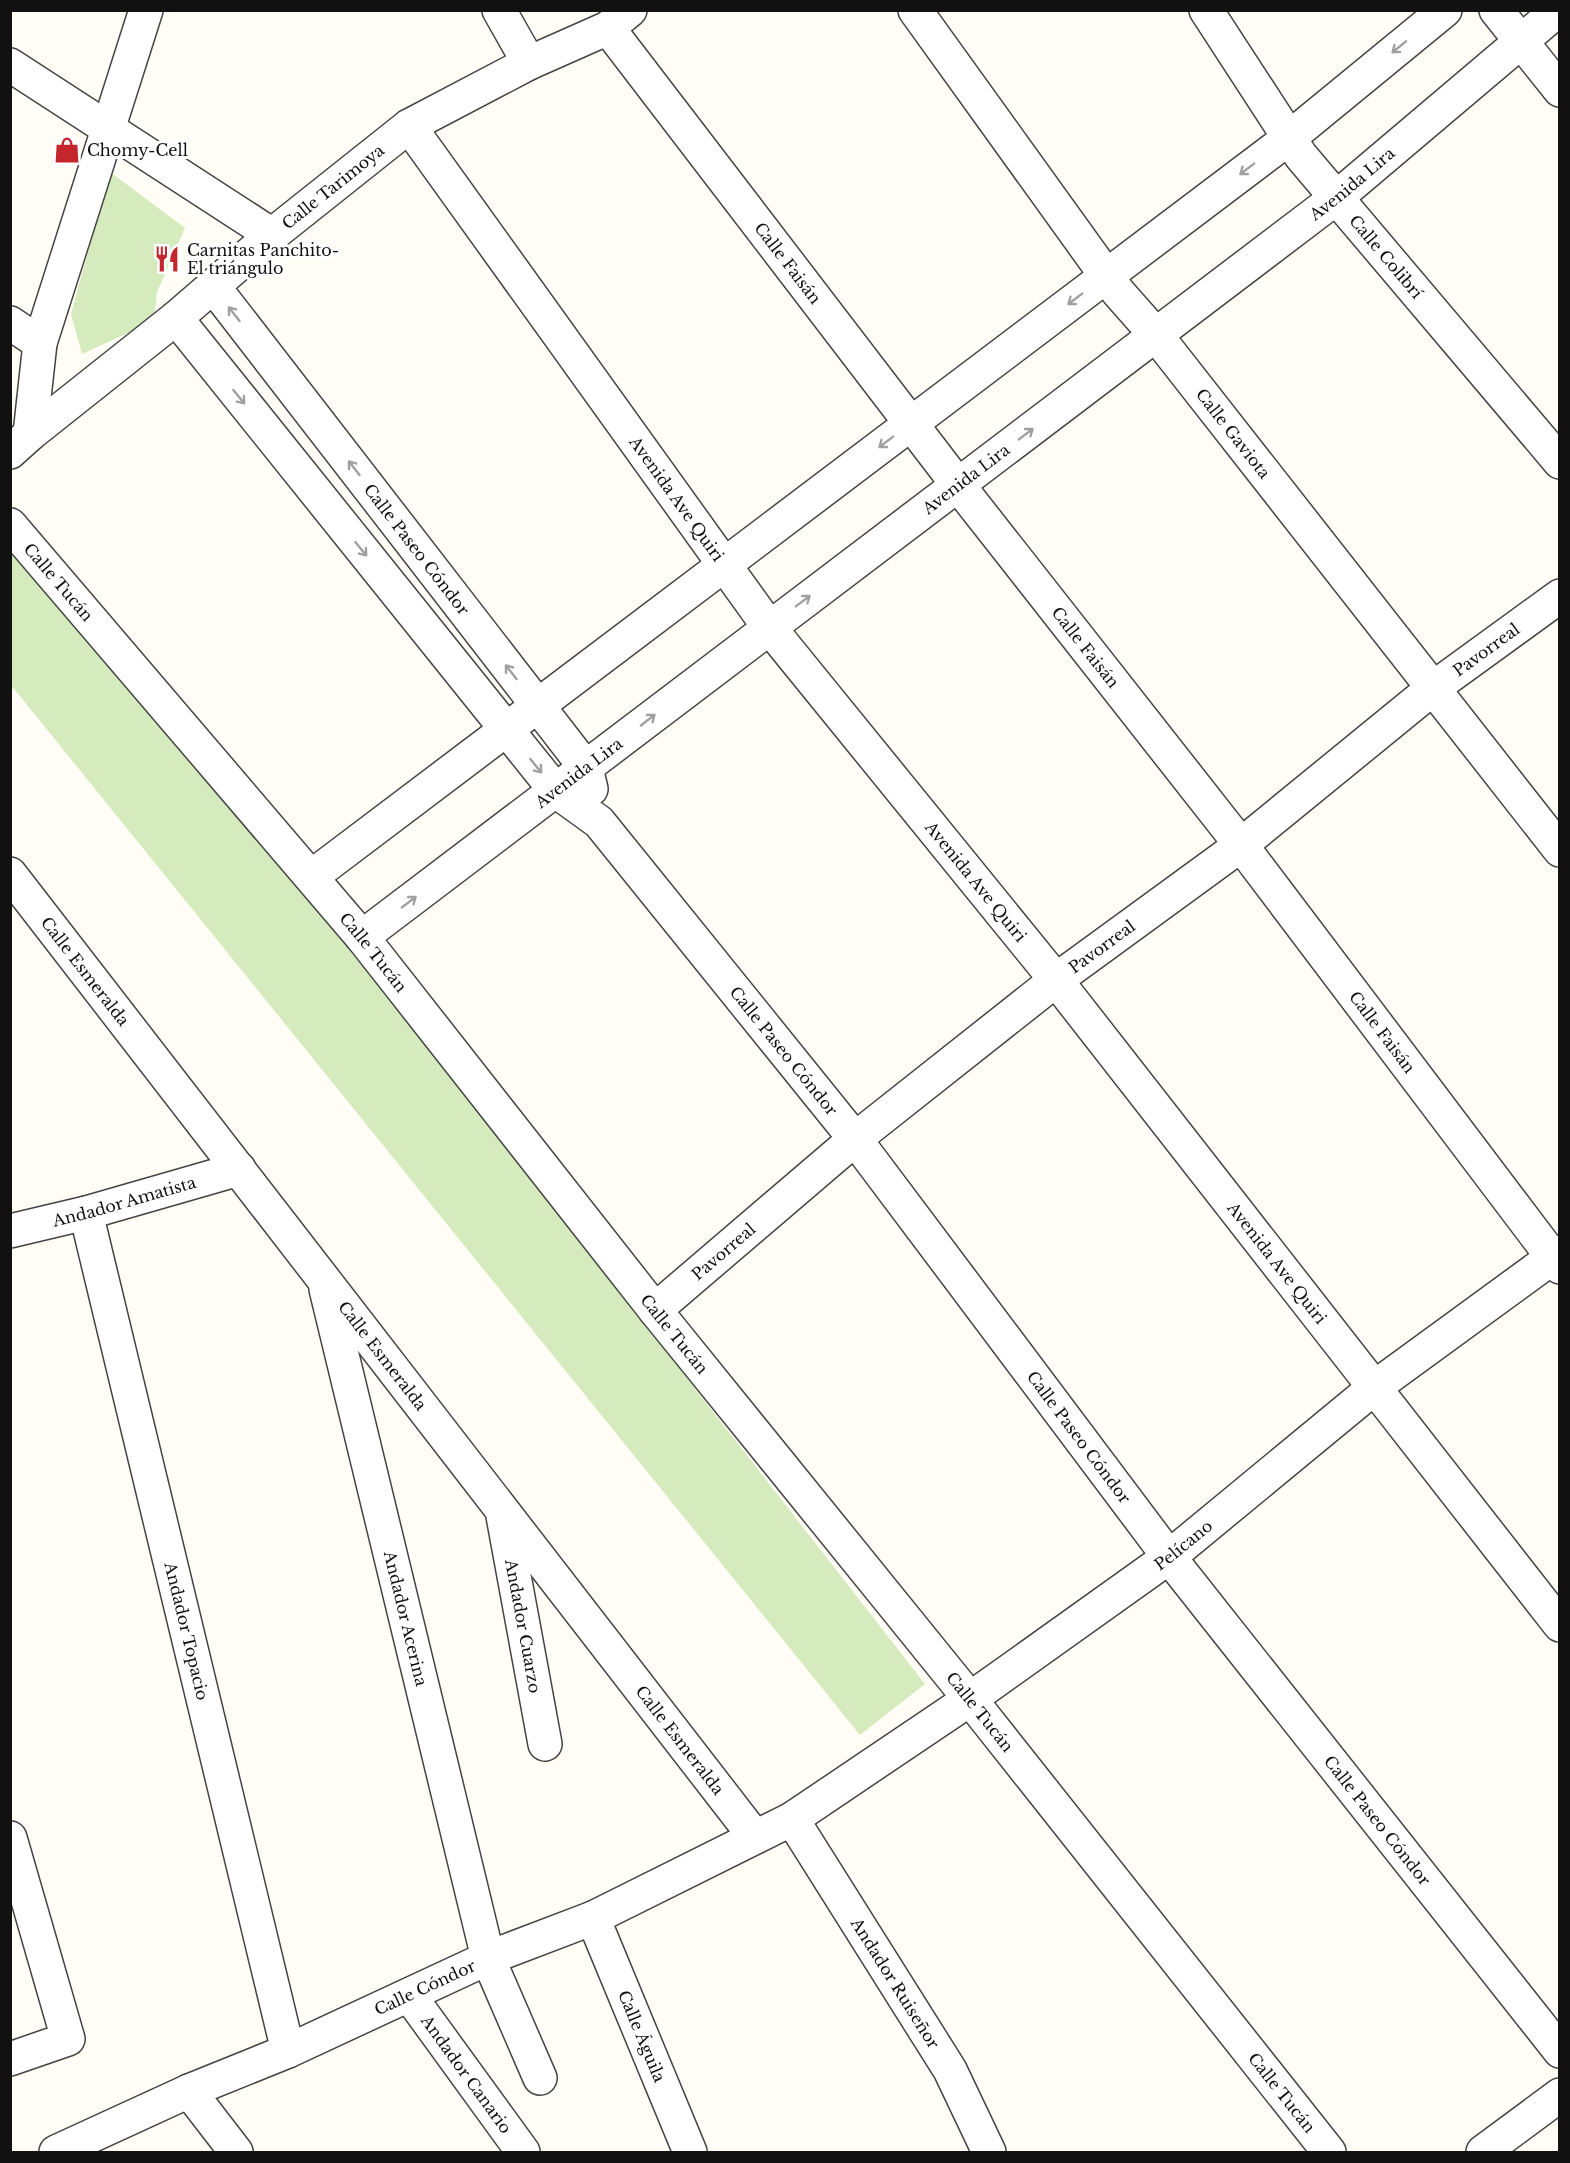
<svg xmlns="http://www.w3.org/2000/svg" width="1570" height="2163" viewBox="0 0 1570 2163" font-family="'Libre Baskerville',serif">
<rect width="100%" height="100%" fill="#fffdf5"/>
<!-- green -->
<g fill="#d5ebbd">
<path d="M110,172L185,228L157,292L154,321L82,354L71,314Z"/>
<path d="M17,518L925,1684L860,1735L11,685L10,524Z"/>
</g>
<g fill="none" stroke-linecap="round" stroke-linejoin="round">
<!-- minor casing -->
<g stroke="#444" stroke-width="36">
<g id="minor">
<path d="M499,10L529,63"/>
<path id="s1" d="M915,10L1118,292L1156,335L1560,850"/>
<path id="s2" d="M1206,10L1301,156L1560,462"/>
<path d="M1496,10L1560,90"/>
<path id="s3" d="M608,28L958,485L1241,845L1560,1267"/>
<path d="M10,65L272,235"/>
<path id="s4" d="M409,126L769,627L1056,980L1560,1625"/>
<path id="s5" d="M213,286L586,768L591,789"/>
<path id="s6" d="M176,318L556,791L599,822L855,1139L1169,1557L1560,2051"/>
<path d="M10,323L40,343L30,434"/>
<path d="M40,343L146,10"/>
<path id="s7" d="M10,452L30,434L176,318L272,235L409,126L529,63L608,28L630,10"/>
<path id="s8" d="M10,525L362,937L655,1310L970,1699L1329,2152"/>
<path id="s9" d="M10,874L755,1837"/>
<path d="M311,877L1289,138L1445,10"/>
<path id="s10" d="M362,937L1336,198L1558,10"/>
<path id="s11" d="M86,1213L288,2051"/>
<path id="s12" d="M10,1231L86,1213L239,1169"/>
<path id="s13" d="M326,1289L488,1958L540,2078"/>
<path id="s14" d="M655,1310L855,1139L1056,980L1241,845L1432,689L1560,596"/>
<path id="s15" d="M503,1516L545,1744"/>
<path id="s16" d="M792,1819L950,2070L989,2152"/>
<path d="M10,1838L68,2039L10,2059"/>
<path id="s17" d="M593,1918L690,2152"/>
<path id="s18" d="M409,1995L523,2152"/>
<path d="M189,2091L236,2152"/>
<path id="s19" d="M56,2152L189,2091L288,2051L488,1958L593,1918L792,1819L970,1699L1169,1557L1375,1387L1560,1252"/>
<path d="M1483,2152L1560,2095"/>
</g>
</g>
<!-- minor -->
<use href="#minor" stroke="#fff" stroke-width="33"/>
</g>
<!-- one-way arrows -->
<defs><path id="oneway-shaft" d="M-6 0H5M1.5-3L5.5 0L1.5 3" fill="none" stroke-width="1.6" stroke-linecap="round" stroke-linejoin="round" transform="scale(1.5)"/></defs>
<g stroke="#a0a0a0">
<use href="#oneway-shaft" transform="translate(1399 47) rotate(141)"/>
<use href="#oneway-shaft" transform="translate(1247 169) rotate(143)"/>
<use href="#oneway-shaft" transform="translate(1075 299) rotate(143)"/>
<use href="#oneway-shaft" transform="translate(234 314) rotate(-128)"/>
<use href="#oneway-shaft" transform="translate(239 397) rotate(51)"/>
<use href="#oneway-shaft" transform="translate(1026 434) rotate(-37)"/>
<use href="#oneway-shaft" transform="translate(886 442) rotate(143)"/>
<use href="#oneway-shaft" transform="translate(354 468) rotate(-128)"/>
<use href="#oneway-shaft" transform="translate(361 549) rotate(51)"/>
<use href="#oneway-shaft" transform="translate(803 601) rotate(-37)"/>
<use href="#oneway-shaft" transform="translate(511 672) rotate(-128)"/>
<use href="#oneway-shaft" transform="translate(648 720) rotate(-38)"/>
<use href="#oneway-shaft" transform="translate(536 766) rotate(51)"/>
<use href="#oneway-shaft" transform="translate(409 902) rotate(-37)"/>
</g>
<!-- icons -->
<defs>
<g id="shop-bare" transform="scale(2.07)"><path d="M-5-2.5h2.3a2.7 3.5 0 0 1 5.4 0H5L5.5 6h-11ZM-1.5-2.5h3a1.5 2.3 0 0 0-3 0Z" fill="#c4262e" stroke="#fff" stroke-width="2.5" paint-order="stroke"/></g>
<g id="restaurant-bare" transform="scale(2.07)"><path d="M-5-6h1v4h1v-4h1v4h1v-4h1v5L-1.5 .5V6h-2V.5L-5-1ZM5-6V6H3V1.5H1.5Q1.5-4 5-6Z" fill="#c4262e" stroke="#fff" stroke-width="2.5" paint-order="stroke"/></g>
</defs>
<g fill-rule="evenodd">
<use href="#shop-bare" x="67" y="150"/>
<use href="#restaurant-bare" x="167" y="259"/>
</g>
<g text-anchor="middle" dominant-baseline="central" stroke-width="6" stroke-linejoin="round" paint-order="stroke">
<!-- poi labels -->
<g font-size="16" fill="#111" stroke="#fff" text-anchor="start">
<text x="87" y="150">Chomy-Cell</text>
<text x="187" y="250">Carnitas Panchito-<tspan x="187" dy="18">El triángulo</tspan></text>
</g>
<!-- street labels -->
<g font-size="16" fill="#111" stroke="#fff">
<text stroke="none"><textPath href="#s10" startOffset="1244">Avenida Lira</textPath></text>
<text stroke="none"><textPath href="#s7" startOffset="418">Calle Tarimoya</textPath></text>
<text stroke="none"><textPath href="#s2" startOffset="306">Calle Colibrí</textPath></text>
<text stroke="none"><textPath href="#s3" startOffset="296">Calle Faisán</textPath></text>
<text stroke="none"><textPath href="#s1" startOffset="530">Calle Gaviota</textPath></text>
<text stroke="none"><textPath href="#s10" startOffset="758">Avenida Lira</textPath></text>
<text stroke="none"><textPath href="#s4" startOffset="459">Avenida Ave Quiri</textPath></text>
<text stroke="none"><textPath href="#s5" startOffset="333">Calle Paseo Cóndor</textPath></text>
<text stroke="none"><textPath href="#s8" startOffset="75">Calle Tucán</textPath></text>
<text stroke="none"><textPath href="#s3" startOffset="782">Calle Faisán</textPath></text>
<text stroke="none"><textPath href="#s14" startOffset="1062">Pavorreal</textPath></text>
<text stroke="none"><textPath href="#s10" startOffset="272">Avenida Lira</textPath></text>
<text stroke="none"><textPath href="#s4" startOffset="945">Avenida Ave Quiri</textPath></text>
<text stroke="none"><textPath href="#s14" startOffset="576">Pavorreal</textPath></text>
<text stroke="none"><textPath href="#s8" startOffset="561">Calle Tucán</textPath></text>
<text stroke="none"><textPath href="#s9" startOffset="123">Calle Esmeralda</textPath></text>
<text stroke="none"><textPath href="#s3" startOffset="1268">Calle Faisán</textPath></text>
<text stroke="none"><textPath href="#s6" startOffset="954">Calle Paseo Cóndor</textPath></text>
<text stroke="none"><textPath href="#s12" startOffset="118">Andador Amatista</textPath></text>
<text stroke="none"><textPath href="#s14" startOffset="90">Pavorreal</textPath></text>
<text stroke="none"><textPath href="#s4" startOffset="1431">Avenida Ave Quiri</textPath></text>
<text stroke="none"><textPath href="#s8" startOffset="1047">Calle Tucán</textPath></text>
<text stroke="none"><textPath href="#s9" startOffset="609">Calle Esmeralda</textPath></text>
<text stroke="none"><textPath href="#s6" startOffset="1440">Calle Paseo Cóndor</textPath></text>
<text stroke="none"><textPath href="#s19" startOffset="1286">Pelícano</textPath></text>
<text stroke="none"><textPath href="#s13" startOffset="339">Andador Acerina</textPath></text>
<text stroke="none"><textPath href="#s15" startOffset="112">Andador Cuarzo</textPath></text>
<text stroke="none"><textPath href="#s11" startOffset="430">Andador Topacio</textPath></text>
<text stroke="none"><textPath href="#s8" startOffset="1533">Calle Tucán</textPath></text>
<text stroke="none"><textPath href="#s9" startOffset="1095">Calle Esmeralda</textPath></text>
<text stroke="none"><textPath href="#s6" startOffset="1926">Calle Paseo Cóndor</textPath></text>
<text stroke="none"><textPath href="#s16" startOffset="194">Andador Ruiseñor</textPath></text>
<text stroke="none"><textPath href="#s19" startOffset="404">Calle Cóndor</textPath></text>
<text stroke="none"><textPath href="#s17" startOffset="128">Calle Águila</textPath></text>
<text stroke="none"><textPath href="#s18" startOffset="98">Andador Canario</textPath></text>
<text stroke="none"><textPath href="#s8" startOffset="2019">Calle Tucán</textPath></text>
</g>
</g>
<!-- border -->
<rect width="1570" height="2163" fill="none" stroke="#111111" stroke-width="24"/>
</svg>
